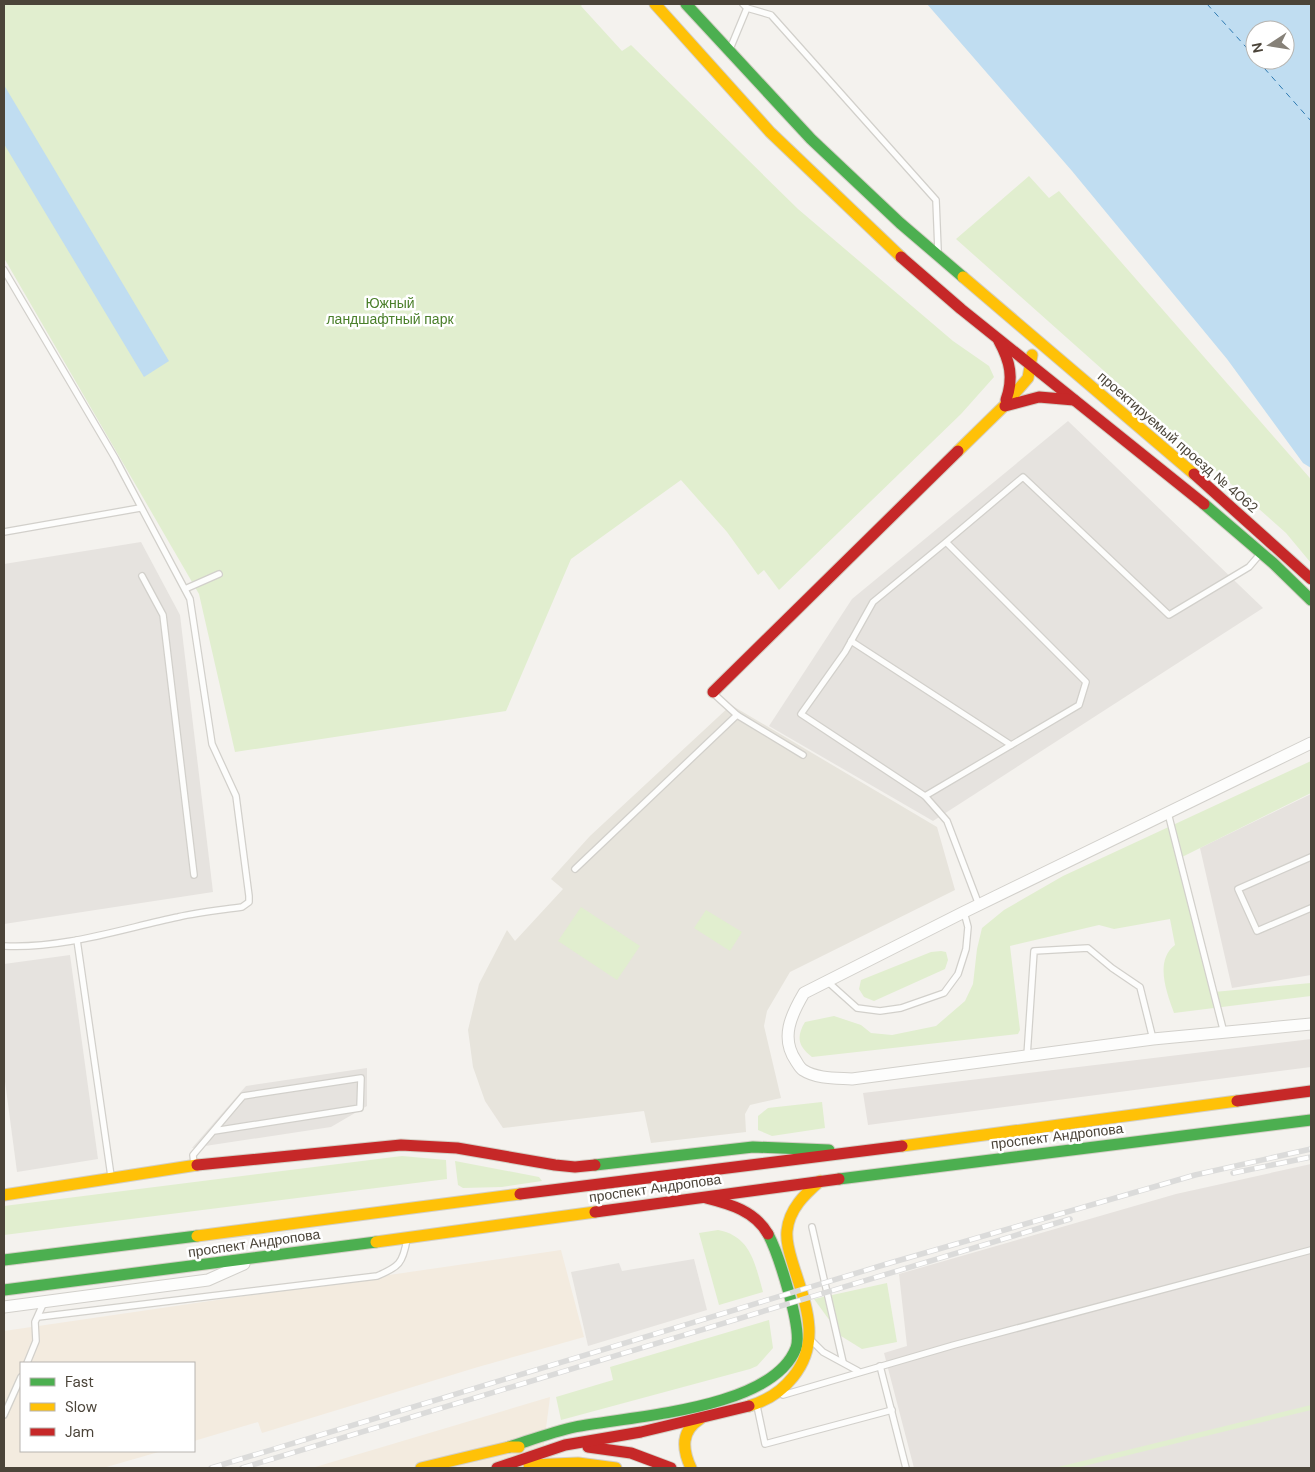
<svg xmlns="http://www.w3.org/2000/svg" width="1315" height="1472" viewBox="0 0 1315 1472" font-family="'DM Sans',sans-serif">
<rect width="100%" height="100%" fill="#f4f2ee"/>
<!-- residential -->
<path fill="#e7e4dc" d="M731,705L937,827L955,890L790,972L767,1011L764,1026L781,1098L750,1105L745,1114L746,1132L651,1143L644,1111L503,1128L485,1101L473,1067L468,1030L479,984L507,930L515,941L563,889L551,879L590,836Z"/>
<!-- commercial -->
<g fill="#f3ebdf">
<path d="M561,1250L584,1337L478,1367L262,1433L258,1422L194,1441V1363H21V1451H162L103,1468H4V1331Z"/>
<path d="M550,1397L541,1468H312Z"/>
</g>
<!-- industrial -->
<g fill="#e6e2de">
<path d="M1311,794V975L1232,988L1200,848Z"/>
<path d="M1311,1039V1067L868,1125L863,1093Z"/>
<path d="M1311,1164V1468H914L884,1353L907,1346L899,1274L1176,1194Z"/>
</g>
<!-- green -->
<g fill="#e1eecf">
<path d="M4,4H583L581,6L622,51L631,45L798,209L953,341L989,366L994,377L961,414L779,590L764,570L758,575L727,532L681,480L571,559L506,711L235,752L199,594L4,258Z"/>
<path d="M1029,176L1049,198L1059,191L1309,477L1311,480V563L1286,533L956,239Z"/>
<path d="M1311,761V793L1178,859L1214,992L1311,983V996L1174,1013C1167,993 1154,961 1175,945L1170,919L1114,929L1099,925L1010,946L1020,1030L1018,1034L812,1057C798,1046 796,1037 805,1022L834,1016L861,1025L871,1033L892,1035L936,1026L965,1001L973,984L977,949L982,928L1004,910L1063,876Z"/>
<path d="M581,907L640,946L617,980L558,941Z"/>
<path d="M706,910L742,932L730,951L694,928Z"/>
<path d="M941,951L946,952L948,960L945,969L874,1001L864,997L859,989L861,980L931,952Z"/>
<path d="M822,1102L825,1128L772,1136L758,1130V1116L768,1108Z"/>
<path d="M402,1156L446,1160L447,1179L4,1235V1206Z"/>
<path d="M455,1161L539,1177L542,1181L502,1187L463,1188L458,1185Z"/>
<path d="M718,1230C751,1236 755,1264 763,1292L719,1305L699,1233Z"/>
<path d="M887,1283L897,1342L862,1349L841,1336L814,1299Z"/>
<path d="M769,1320L773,1348L757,1366L750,1369L561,1420L556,1397L613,1380L610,1367Z"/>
<path d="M1311,1405V1410L1076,1468H1054Z"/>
</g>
<!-- parking -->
<g fill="#e6e3df">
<path d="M1068,421L1263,608L933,821L769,726L852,599Z"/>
<path d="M141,542L180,615L213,892L4,924V564Z"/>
<path d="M70,955L98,1159L17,1172L4,1074V964Z"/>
<path d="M367,1068V1106L331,1127L192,1148L246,1086Z"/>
<path d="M694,1259L707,1310L588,1346L571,1272L619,1263L622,1271Z"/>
</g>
<!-- water -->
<g fill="#c0ddf1" fill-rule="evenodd">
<path d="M927,4H1311V468L1303,463L1227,359L1072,171ZM1255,30H1285V60H1255Z"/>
<path d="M4,85L169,361L144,377L4,144Z"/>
</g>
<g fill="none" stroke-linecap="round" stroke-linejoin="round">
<!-- ferry -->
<g stroke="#2e7ab2" stroke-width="1" stroke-dasharray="6 5" stroke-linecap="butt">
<path d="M1207,4L1255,57"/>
<path d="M1257,60L1311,121"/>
</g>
<!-- lane casing -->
<g stroke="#d2d0cb" stroke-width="8">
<g id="lane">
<path d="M747,8L771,15L936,200L938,250"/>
<path d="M730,49L747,8L743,4"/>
<path d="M4,270L115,458L190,599L212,744L236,796L249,896V902L242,907C221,910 199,912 178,917C121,929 63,949 4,946"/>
<path d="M4,532L140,508"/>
<path d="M946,542L873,602L845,652L801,714L925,796L1079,705L1086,682L946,542L1023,477L1169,615L1249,567L1261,553"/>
<path d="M142,576L163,615L194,875"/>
<path d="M185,589L219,574"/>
<path d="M851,641L1011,745"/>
<path d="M737,715L803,755"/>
<path d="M925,796L947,821L979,905"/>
<path d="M1168,813L1224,1033"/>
<path d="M1311,857L1238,889L1257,931L1311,908"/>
<path d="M575,869L737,715L714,694"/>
<path d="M77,940L111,1176"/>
<path d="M828,982L857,1008L880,1011L901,1008L944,993L958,974L966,949L968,927L964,912"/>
<path d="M1027,1056L1034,951L1088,948L1112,968L1140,987L1153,1039"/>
<path d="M194,1164L193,1155L243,1096L361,1078L360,1108L214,1131"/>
<path d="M812,1227L843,1362"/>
<path d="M38,1317L377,1276C399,1267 403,1263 407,1239"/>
<path d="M812,1341L823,1352L858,1371"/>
<path d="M27,1363L36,1341L35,1322L44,1302"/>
<path d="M880,1366L906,1468"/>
<path d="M783,1395L954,1345L1311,1250"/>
<path d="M757,1406L765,1444L892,1410"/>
<path d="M4,1415L21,1377"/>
</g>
</g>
<!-- street casing -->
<g stroke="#d2d0cb" stroke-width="13">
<g id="street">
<path d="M1311,743L964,912L804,993C791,1015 780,1038 796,1061C798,1064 800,1068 803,1070C817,1079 836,1078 852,1079L1153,1039L1311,1024"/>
<path d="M4,1307L208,1280L244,1264"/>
</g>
</g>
<!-- fast casing -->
<g stroke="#d3cfc5" stroke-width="13">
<g id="fast">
<path d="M686,4L811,139L900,223L963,277"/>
<path d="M1204,504L1273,563L1311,600"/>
<path d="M595,1165L753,1147L829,1150"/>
<path d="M839,1179L1311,1120"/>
<path d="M4,1260L197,1236"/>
<path d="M4,1290L376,1242"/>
<path d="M509,1447C531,1440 552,1432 575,1427C631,1416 772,1410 796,1348C803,1329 778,1253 768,1234"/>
</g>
</g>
<!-- slow casing -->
<g stroke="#d3cfc5" stroke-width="13">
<g id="slow">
<path d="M655,4L770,132L901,257"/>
<path d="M963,277L1194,474"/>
<path d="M958,451L1003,407L1028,378L1032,355"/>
<path d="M902,1146L1237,1101"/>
<path d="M4,1195L197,1165"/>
<path d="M197,1236L520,1194"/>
<path d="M376,1242L595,1212"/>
<path d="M749,1406C766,1401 782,1391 793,1377C823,1340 804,1301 792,1261C789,1251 786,1241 787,1231C789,1209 805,1194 820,1181"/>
<path d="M529,1465L578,1463L616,1468"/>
<path d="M421,1468L509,1447H519"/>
<path d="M691,1468C682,1449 681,1431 700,1419"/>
</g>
</g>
<!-- jam casing -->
<g stroke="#d3cfc5" stroke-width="13">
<g id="jam">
<path d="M901,257L961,309L1204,504"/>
<path d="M999,341C1010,361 1014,378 1006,400"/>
<path d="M1005,406L1039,397L1074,400"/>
<path d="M1194,474L1311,579"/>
<path d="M713,692L958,451"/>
<path d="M1237,1101L1311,1091"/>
<path d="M197,1165L401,1145L457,1148L555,1165L575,1167L595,1165"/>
<path d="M520,1194L902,1146"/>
<path d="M706,1198C730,1204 755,1211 768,1234"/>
<path d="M595,1212L839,1179"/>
<path d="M588,1447L631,1453L671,1468"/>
<path d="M497,1468L565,1445L641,1432L749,1406"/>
</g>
</g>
<!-- lane -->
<use href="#lane" stroke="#fdfdfc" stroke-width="5.5"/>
<!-- street -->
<use href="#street" stroke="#fdfdfc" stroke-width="11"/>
<!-- fast -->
<use href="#fast" stroke="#4caf50" stroke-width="11"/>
<!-- slow -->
<use href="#slow" stroke="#ffc107" stroke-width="11"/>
<!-- jam -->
<use href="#jam" stroke="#c62828" stroke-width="11"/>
<!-- rail casing -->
<g stroke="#dbdbda" stroke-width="5.5">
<g id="rail">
<path d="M1233,1173L1311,1157"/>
<path d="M211,1468L890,1263L1195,1175L1311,1149"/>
<path d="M242,1468L1070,1219"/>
</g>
</g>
<!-- rail -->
<use href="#rail" stroke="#fff" stroke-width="4" stroke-dasharray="11" stroke-linecap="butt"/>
</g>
<g text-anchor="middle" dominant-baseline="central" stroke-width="5" stroke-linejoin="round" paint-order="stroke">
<!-- park labels -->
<g font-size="14" fill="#4a7f2a" stroke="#fff">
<text x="390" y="303">Южный<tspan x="390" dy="16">ландшафтный парк</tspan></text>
</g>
<!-- street labels -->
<g font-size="14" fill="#4b4439" stroke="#fff">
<text transform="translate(1178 442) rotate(41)">проектируемый проезд № 4062</text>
<text transform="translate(1057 1136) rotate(-7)">проспект Андропова</text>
<text transform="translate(655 1188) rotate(-8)">проспект Андропова</text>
<text transform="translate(254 1243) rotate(-8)">проспект Андропова</text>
</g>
</g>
<!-- border -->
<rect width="1315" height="1472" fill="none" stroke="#4b4439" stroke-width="10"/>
<!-- legend -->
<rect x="20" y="1362" width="175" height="90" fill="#ffffff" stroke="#b7b4b0"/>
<rect x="30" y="1378" width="25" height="8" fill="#4caf50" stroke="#b7b4b0"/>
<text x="65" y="1387" font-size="15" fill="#4b4439">Fast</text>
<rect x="30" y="1403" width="25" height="8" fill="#ffc107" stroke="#b7b4b0"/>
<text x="65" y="1412" font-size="15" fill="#4b4439">Slow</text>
<rect x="30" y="1428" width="25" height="8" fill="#c62828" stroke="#b7b4b0"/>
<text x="65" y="1437" font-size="15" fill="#4b4439">Jam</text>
<!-- north arrow -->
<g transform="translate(1270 45) rotate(258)"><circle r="24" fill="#ffffff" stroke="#b7b4b0"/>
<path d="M0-4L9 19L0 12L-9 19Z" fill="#868178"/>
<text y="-8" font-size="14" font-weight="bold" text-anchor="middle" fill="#4b4439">N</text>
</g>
</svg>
